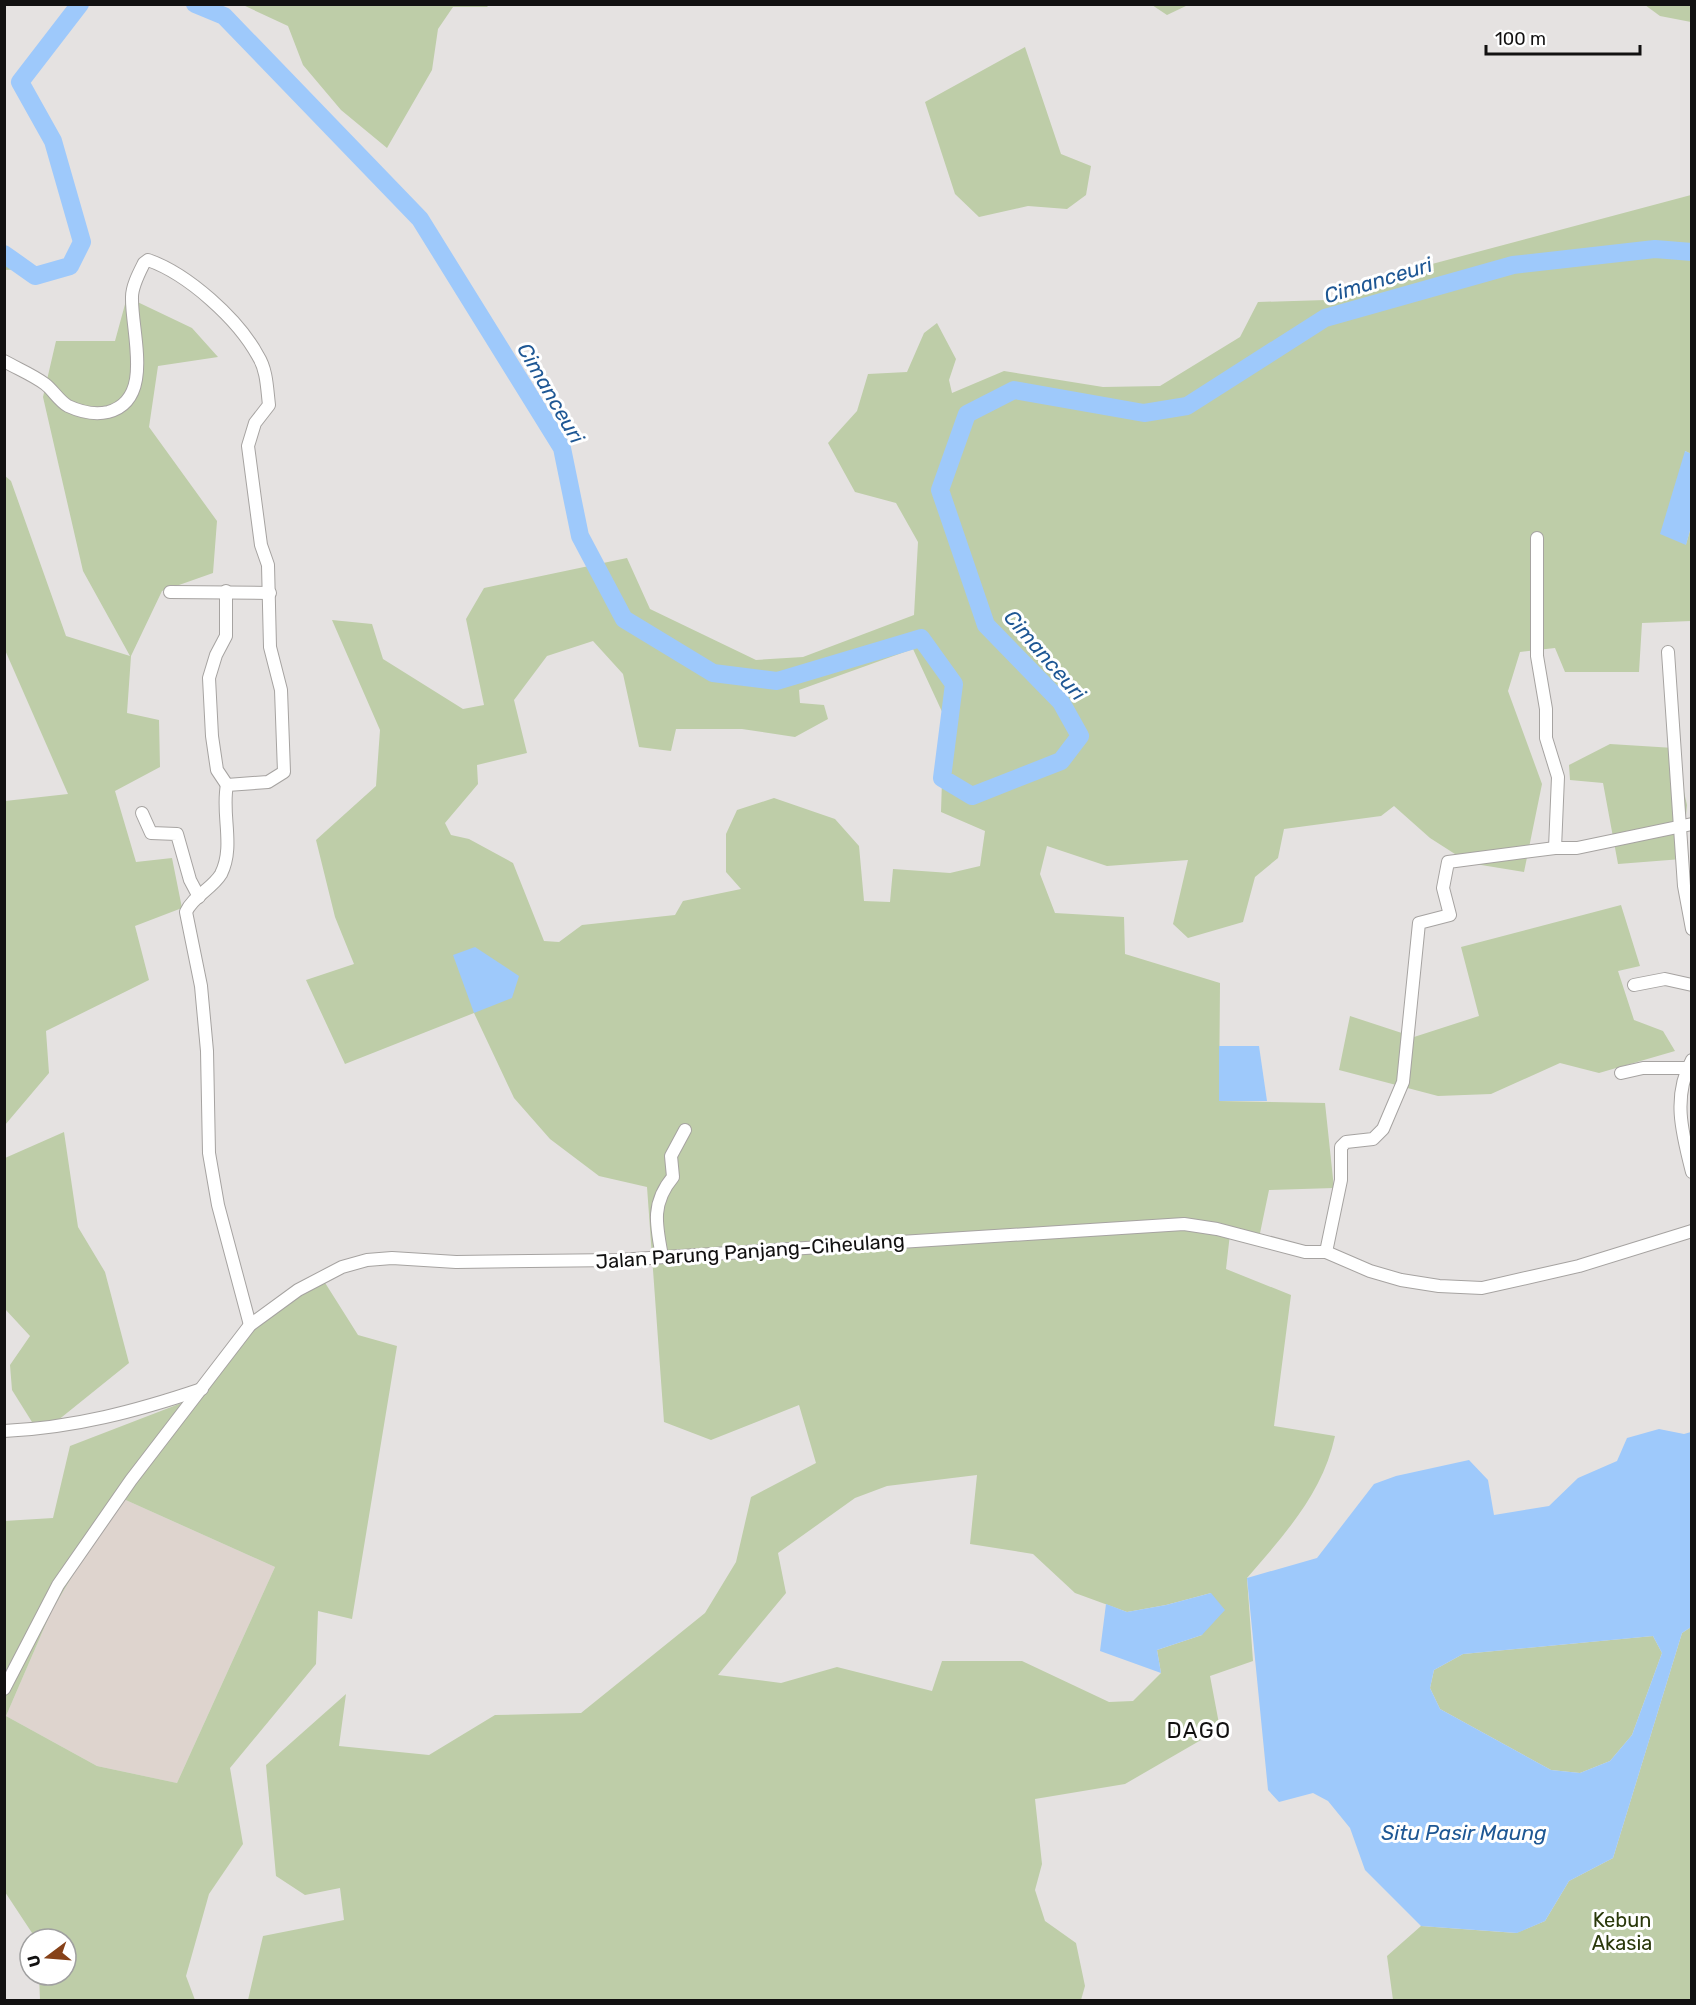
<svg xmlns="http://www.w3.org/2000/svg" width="1696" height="2005" viewBox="0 0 1696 2005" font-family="Rubik,sans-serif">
<rect width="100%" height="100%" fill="#e5e2e1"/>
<!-- built -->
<path fill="#ded4ce" d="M119,1497L275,1567L177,1783L97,1766L6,1716L51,1612Z"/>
<!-- green -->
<g fill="#becda8" fill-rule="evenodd">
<path d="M243,5H489L487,7H453L438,29L432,70L387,148L341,110L303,65L288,26Z"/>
<path d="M1152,5H1188L1167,15Z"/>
<path d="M1645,5H1691V22L1660,16Z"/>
<path d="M1025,47L1061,154L1091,166L1086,195L1067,209L1028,206L979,217L955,194L925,102Z"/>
<path d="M1691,195V454L1685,451L1686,544L1691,527V621L1642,623L1639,672H1565L1555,648L1520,652L1508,691L1542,784L1524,872L1469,863L1430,838L1394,806L1381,816L1284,829L1278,858L1255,877L1243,922L1188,938L1173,924L1188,860L1107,866L1047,846L1040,874L1055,913L1124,917L1125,954L1220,983L1219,1101L1325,1103L1334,1188L1269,1190L1259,1238L1230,1234L1226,1269L1291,1295L1274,1426L1335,1436C1323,1493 1284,1535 1247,1578L1253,1661L1210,1676L1220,1729L1125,1784L1035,1799L1042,1864L1035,1890L1045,1921L1076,1943L1085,1986L1081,2000H248L263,1936L344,1920L340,1888L305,1895L276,1876L266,1765L346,1694L339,1746L429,1755L495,1715L581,1713L705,1613L736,1562L751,1497L816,1463L799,1405L711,1440L664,1422L647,1187L599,1176L550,1139L514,1098L474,1013L345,1064L306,980L354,964L335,917L316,840L376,786L380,730L332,620L372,624L383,659L463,709L484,705L466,619L484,588L627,558L650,609L756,660L803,657L914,615L918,542L896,503L855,492L828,443L857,411L868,374L907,372L924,333L937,323L956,359L949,380L952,393L1004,371L1103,387L1160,386L1240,337L1258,302L1326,300L1402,272ZM593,641L623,674L639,747L671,751L676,729H742L795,737L828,719L824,705L800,703L799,690L913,649L944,716L941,812L985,831L980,866L950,873L893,869L890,902L864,901L859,846L835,819L774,798L737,810L726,834V872L741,889L683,901L675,915L582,925L559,942L544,941L513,863L469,839L451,835L445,823L478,784L477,765L527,753L514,700L547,656ZM977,1475L970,1544L1033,1554L1075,1593L1127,1612L1166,1605L1211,1593L1202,1635L1157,1650L1161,1673L1133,1701L1109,1702L1022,1661H942L932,1691L837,1667L781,1683L718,1675L786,1593L778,1553L855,1498L887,1486Z"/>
<path d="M5,245L23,269L5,270Z"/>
<path d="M127,297L192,328L218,357L158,366L149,427L217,521L213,573L162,591L131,656L127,713L159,720L160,767L115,791L136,862L172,858L182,908L135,926L149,980L46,1031L49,1073L5,1125V801L68,794L5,650L4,475L11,481L66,636L130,656L83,571L43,397L56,341H115Z"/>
<path d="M1610,744L1674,748L1687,805L1682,859L1618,864L1603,783L1570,780L1569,765Z"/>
<path d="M1621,905L1640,966L1618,971L1634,1020L1663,1031L1675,1051L1599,1073L1560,1063L1491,1094L1438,1096L1339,1070L1350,1016L1414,1037L1479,1016L1461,947Z"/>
<path d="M64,1132L78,1227L105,1272L129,1363L57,1421L32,1422L12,1390L10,1365L30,1336L5,1309V1158Z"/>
<path d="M322,1278L358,1335L397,1346L352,1619L318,1611L316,1664L230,1768L243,1844L209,1894L186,1976L195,2000H40L39,1975H66V1939H36L5,1892L4,1521L53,1518L70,1446L192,1399L246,1328ZM119,1497L275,1567L177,1783L97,1766L6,1716L51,1612Z"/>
<path d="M1691,1627V2000H1393L1387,1956L1421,1926L1516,1933L1545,1921L1569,1881L1613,1858L1682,1633Z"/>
<path d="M1653,1636L1662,1653L1632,1735L1610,1761L1580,1773L1551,1770L1440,1709L1430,1688L1434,1670L1463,1654Z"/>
</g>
<!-- water -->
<g fill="#9ec9fb" fill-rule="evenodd">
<path d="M1685,451L1692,454L1691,527L1686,545L1660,534Z"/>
<path d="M475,947L519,976L512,998L474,1013L453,955Z"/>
<path d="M1219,1046H1259L1267,1101H1219Z"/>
<path d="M1659,1429L1684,1434L1691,1432V1627L1682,1633L1613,1858L1569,1881L1545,1921L1517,1933L1421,1926L1365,1870L1350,1828L1328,1801L1313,1793L1279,1802L1268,1790L1247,1578L1317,1558L1374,1484L1396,1476L1469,1460L1488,1480L1494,1515L1549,1506L1578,1478L1617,1461L1627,1438ZM1653,1636L1662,1653L1632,1735L1610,1761L1580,1773L1551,1770L1440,1709L1430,1688L1434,1670L1463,1654Z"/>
<path d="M1211,1593L1225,1610L1202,1635L1157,1650L1161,1673L1100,1651L1106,1604L1127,1612L1166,1605Z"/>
</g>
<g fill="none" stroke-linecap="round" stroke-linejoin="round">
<!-- river -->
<g stroke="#9ec9fb" stroke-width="18">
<path d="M195,4L224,16L420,219L562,448L580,536L624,619L713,673L777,681L921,638L954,684L942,778L972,796L1061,761L1080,736L1061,702L986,625L940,490L967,414L1014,390L1144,413L1187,406L1325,318L1513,265L1655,249L1692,252"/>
<path d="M4,254L35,276L70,266L82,242L53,141L20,82L80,4"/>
</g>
<!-- minor casing -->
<g stroke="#a6a3a1" stroke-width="14">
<g id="minor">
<path d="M4,361C18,369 33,375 45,384C53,390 59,401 68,406C81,412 95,415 108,412C155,400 131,332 132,297C132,286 139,273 144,263L148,260C188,274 238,319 258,356C267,370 267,389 269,405L255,423L248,446L261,545L268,565L270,647L281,690L284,772L268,782L227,785C221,814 235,846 221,874C212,889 193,896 186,912L201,986L207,1051L209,1153L218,1205L250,1325"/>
<path d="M1537,538V656L1546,709V738L1558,777L1555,848"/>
<path d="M226,591V636L216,655L209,678L212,736L217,770L227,785"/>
<path d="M170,592L270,593"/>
<path d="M1668,652L1684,886L1692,929"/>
<path d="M142,813L151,833L177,834L190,880L199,897"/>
<path d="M1634,985L1665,979L1692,985"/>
<path d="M1692,1060C1672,1096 1682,1133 1692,1172"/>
<path d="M1621,1073L1643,1068H1687"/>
<path d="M1326,1252L1341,1180V1147L1346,1142L1373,1139L1383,1129L1403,1082L1419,923L1450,915L1443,888L1448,862L1555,848H1577L1692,824"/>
<path d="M662,1256C656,1225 651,1203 673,1177L671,1156L685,1130"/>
<path d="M4,1431C73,1428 137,1411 202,1389"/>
<path d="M4,1689L58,1585L131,1480L250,1325L298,1290L342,1267L367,1260L392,1258L456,1262L618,1260L1184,1224L1217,1229L1305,1252H1326L1370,1271L1401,1280L1439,1286L1482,1288L1579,1266L1692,1231"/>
</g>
</g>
<!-- minor -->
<use href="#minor" stroke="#fff" stroke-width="12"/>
</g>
<g text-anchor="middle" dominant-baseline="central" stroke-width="6" stroke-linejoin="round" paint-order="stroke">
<!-- street labels -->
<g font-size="20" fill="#121111" stroke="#fff">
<text transform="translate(750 1251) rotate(-4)">Jalan Parung Panjang–Ciheulang</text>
</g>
<!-- park labels -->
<g font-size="20" fill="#2b390c" stroke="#fff">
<text x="1622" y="1920">Kebun<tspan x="1622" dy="23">Akasia</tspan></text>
</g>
<!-- water labels -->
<g font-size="21" font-style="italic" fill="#1e5794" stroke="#fff">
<text transform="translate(1378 280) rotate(-17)">Cimanceuri</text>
<text transform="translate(551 393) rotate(60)">Cimanceuri</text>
<text transform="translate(1045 655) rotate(49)">Cimanceuri</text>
<text x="1464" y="1832">Situ Pasir Maung</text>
</g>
<!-- quarter labels -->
<g font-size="22" letter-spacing="1.5" fill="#121111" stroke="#fff">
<text x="1199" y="1730">DAGO</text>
</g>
</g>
<!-- border -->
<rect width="1696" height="2005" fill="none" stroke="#121111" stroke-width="12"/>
<!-- north arrow -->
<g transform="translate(48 1957) rotate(254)"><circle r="28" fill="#ffffff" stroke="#a0a0a0" stroke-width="1.5"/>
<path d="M0-4.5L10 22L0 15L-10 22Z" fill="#864118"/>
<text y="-9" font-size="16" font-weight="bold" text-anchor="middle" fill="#121111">U</text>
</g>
<!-- scale -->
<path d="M1486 45v9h154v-9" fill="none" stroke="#121111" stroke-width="3"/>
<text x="1495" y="45" font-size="18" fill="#121111" stroke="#ffffff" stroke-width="4.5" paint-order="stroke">100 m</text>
</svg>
